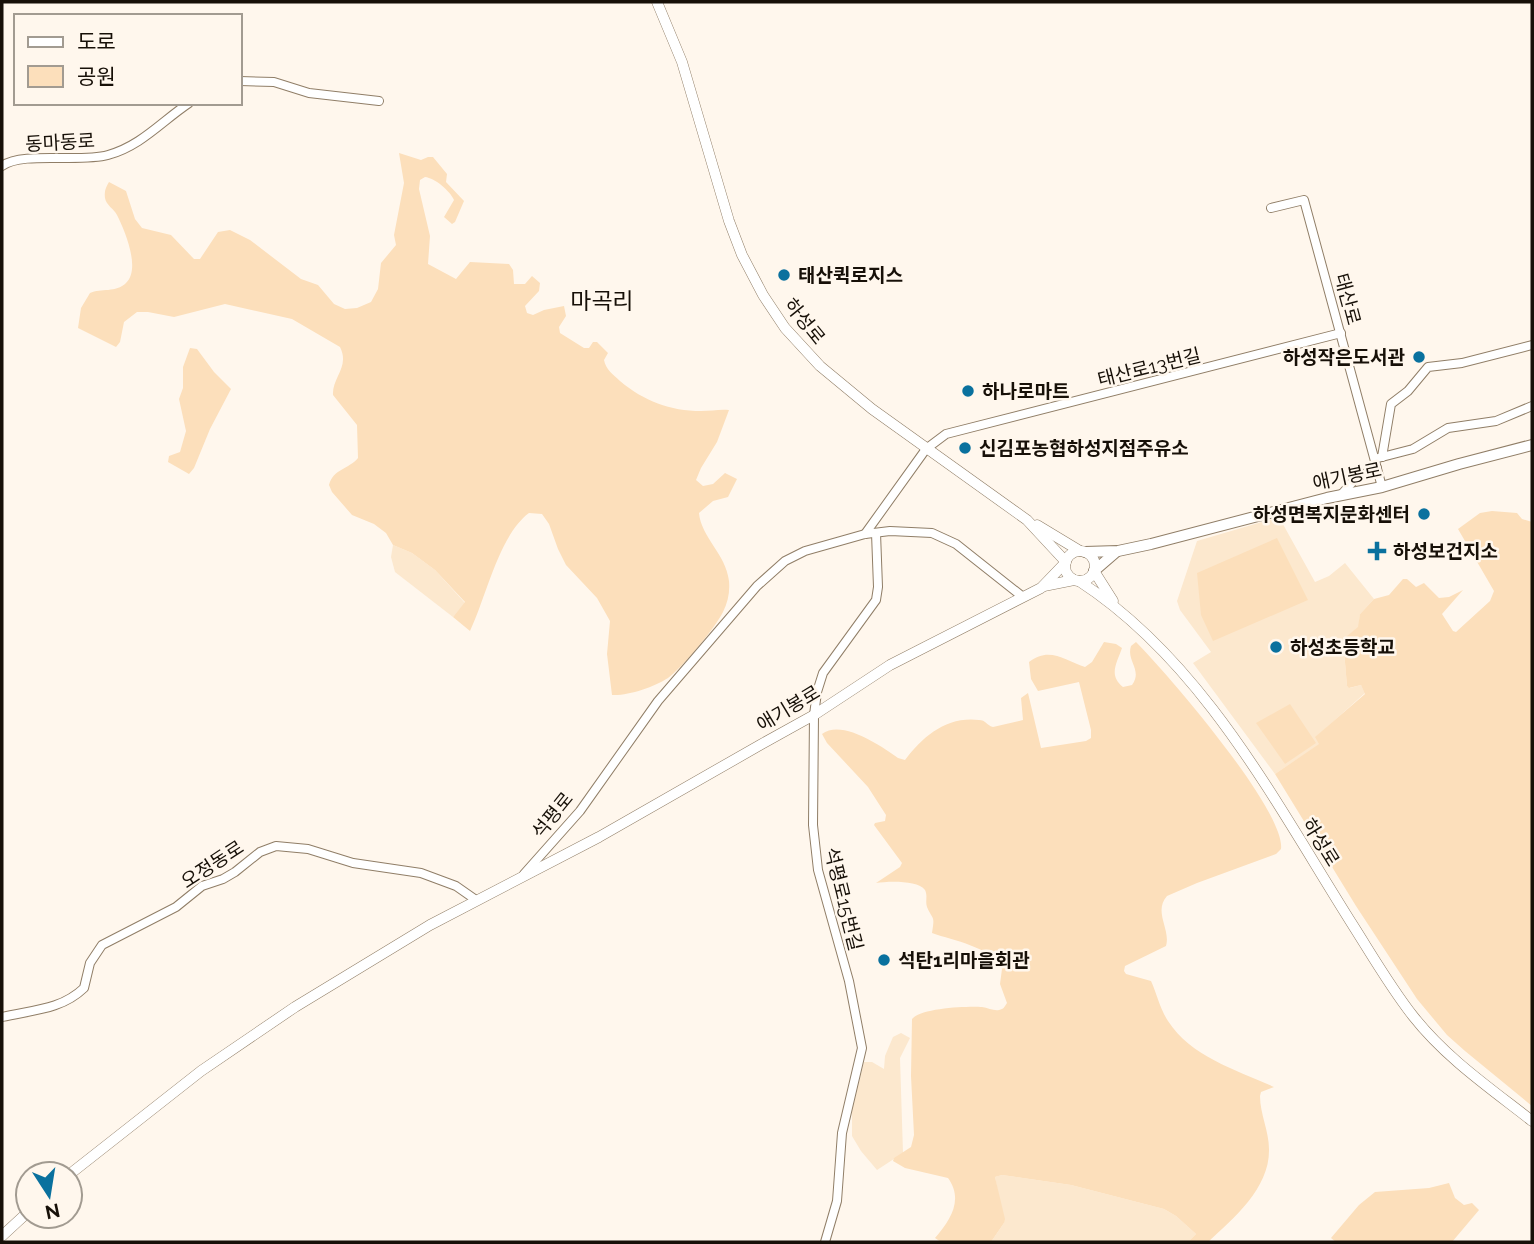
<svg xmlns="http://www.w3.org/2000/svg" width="1534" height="1244" viewBox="0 0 1534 1244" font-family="Raleway,'Noto Sans KR',sans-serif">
<rect width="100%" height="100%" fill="#fff7ed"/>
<!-- built -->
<g fill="#fce8ce">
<path d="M1279,517L1315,582L1329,576L1345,563L1374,599L1360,614L1359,627L1343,639L1347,686L1350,688L1361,685L1365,693L1316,737L1320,744L1275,774L1193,663L1211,652L1180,610L1177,601L1197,541Z"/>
<path d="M393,545L412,553L435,570L465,603L453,617L395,572L391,557Z"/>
<path d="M901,1033L910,1038L900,1058L903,1153L877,1170L861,1151L852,1136V1111L864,1062H872L884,1069L885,1056L893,1037Z"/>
<path d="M1002,1175L1071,1185L1164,1209L1176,1216L1196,1234L1188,1242H991L1004,1223L995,1177Z"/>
</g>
<!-- green -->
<g fill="#fcdfbb">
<path d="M399,153L421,160L428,157H433L447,174L446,182L464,201L455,222L452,224L444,217L454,200C450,191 435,178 425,177L420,180L419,189L430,236L428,264L456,279L470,262L509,264L513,270L514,284H525L532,276L540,283L539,291L525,306L527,313L533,315L544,310L564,306L566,316L559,327L560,333L584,348H589L593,342H597L608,353L604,360C606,370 613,374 620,381C644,401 670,411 701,411C711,411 720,409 729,410L717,442L701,468L696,480L703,486L713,484L725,473L737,479L728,497L713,501L699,513C701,537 726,554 729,581C730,592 728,602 723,612C715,628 682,668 668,678C654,687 628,696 612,695L607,654L610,621L597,598L566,565L558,549L549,524L542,514L529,513C499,535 486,598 470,631L453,617L465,602L435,570L412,553L393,545L386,533L374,524L352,515L332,492L329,485C333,469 349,469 358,458L357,425L333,395C332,377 350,367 340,347L292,319L225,304L174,317L148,312H137L124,322L120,342L116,347L78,328L81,308L90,293C101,288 116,293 126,283C141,269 125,231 117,215C114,209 106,205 105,198C104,191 106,187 109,182L126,191L135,219L142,228L171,235L194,259H200L218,232L230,230L250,240L301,279L318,285L334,304L345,309L357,308L371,302L378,289L381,263L396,245L394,235L404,183Z"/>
<path d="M190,348L197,349L214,372L231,389L210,429L194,468L189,474L168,462L169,456L180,452L186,431L179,399L183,388V367Z"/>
<path d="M1492,511L1517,513L1522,519L1532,522V1106L1465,1051L1447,1035L1417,999L1356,906L1275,774L1319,744L1315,737L1365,694L1361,685L1349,688L1347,686L1343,639L1358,627L1360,614L1374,599L1389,595L1403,579H1407L1416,587L1424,583L1439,598L1449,597L1463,590L1442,614L1453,631L1456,632L1490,601L1494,591L1458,529L1480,513Z"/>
<path d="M1277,538L1308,600L1213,641L1201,615L1197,573Z"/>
<path d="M1104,642L1116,644L1122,648C1117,663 1108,675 1123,687L1132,685C1143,670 1126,661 1131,646L1136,642C1166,672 1286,811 1281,849L1276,854L1197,883L1167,896C1153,912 1171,929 1166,946L1125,966L1124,971L1126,974L1151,981C1157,994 1160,1009 1168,1021C1191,1057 1237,1070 1274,1087L1261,1092L1260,1096C1260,1114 1269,1131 1269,1149C1270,1188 1234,1218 1208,1242H1188L1196,1234L1176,1216L1164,1209L1071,1185L1002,1175L995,1177L1005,1219L1004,1223L991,1242H941L935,1238C950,1221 964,1200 948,1178L905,1168L893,1161L894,1158L911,1147L914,1135L911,1076L912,1019C921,1008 967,1006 982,1007C988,1008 994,1011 999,1010C1004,1009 1004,1007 1007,1003L1000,984L1002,969C990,946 954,941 932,933C935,914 933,921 927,907C925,901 928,896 925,890C918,880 888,881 876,883L900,867L902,863L874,825L875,823L885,821L886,815L868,787L827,743L822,734C842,719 881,746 898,758L905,760C923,736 947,716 979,720C986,720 986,725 993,727L1023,720L1021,698L1028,693L1041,748L1086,741L1091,738V730L1079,682L1038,691L1031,679L1029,662C1049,646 1065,660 1085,667L1092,662Z"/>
<path d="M1290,704L1316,743L1285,764L1256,723Z"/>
<path d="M1449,1183L1455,1198L1464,1205L1472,1203L1479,1210L1452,1242H1336L1331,1238L1359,1205L1375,1192L1429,1188Z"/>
</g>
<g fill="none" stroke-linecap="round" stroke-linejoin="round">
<!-- minor casing -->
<g stroke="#907e67" stroke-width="10">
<g id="minor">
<path d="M240,81L274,82L309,93L379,101"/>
<path d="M2,166C22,151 79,163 108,155C141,146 162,121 189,103"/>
<path d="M1271,208L1304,200L1382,487"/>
<path d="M1382,457L1391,404L1408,391L1428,367L1462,363L1532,345"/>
<path d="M1378,458L1413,449L1448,428L1496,421L1532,406"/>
<path d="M1341,495L1356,478L1377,468"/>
<path d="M865,534L926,449L946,434L1341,333"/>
<path d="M524,874L580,811L658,701L757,586L785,561L805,551L865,534L890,531L932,533L956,544L1023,597"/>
<path d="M2,1017C32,1010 61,1010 84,988L90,963L102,945L176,907L202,886L223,879L235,872L260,852L276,846L308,849L353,863L421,873L456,886L476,900"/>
<path d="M825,1242L837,1201L842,1133L862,1048L849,981L818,870L813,825L814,715L817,692L823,673L876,600L878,587L876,533"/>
</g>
</g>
<!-- tertiary casing -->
<g stroke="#907e67" stroke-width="11">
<g id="tertiary">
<path d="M1037,525L1080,551"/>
<circle cx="1080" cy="566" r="15"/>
<path d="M1094,571L1113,601"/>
<path d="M1079,581C1204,662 1276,804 1354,927C1373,957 1391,988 1413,1016C1446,1058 1490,1088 1532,1121"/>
<path d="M1044,586L1074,580"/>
<path d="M70,1174L201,1071L295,1007L430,925L599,837L760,745L814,715L890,665L1041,588L1066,562L1027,520L872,409L820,366L785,328L763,295L742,255L729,221L682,62L657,2"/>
<path d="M2,1236L28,1212"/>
</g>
</g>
<!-- secondary casing -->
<g stroke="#907e67" stroke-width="12">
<g id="secondary">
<path d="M1085,552L1118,551L1151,544L1327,498L1382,487L1459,464L1532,445"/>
<path d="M1094,571L1116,552"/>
</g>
</g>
<!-- minor -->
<use href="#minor" stroke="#fff" stroke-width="8"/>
<!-- tertiary -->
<use href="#tertiary" stroke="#fff" stroke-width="10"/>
<!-- secondary -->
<use href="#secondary" stroke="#fff" stroke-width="10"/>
</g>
<!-- markers -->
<g fill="#0a719e" stroke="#fff7ed" stroke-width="2.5">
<circle cx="784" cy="275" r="7"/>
<circle cx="1419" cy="357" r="7"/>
<circle cx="968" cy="391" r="7"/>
<circle cx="965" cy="448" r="7"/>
<circle cx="1424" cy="514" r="7"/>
<path d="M1373.5 540.5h7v7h7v7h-7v7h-7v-7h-7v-7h7z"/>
<circle cx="1276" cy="647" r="7"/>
<circle cx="884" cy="960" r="7"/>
</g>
<g text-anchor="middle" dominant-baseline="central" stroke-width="5" stroke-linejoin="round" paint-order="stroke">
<!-- street labels -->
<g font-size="19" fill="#171008" stroke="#fff7ed">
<text transform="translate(60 142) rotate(-3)">동마동로</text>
<text transform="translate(1348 299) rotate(75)">태산로</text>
<text transform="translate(805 321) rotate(51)">하성로</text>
<text transform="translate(1149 367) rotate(-14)">태산로13번길</text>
<text transform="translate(1347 476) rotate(-12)">애기봉로</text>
<text transform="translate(788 708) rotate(-31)">애기봉로</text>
<text transform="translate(552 815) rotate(-51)">석평로</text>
<text transform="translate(1321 842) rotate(58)">하성로</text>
<text transform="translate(212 864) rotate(-33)">오정동로</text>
<text transform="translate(844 899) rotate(76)">석평로15번길</text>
</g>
<!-- poi labels -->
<g font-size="19" font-weight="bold" fill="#171008" stroke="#fff7ed" text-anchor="start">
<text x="798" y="275">태산퀵로지스</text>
<text x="1405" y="357" text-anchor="end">하성작은도서관</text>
<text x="982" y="391">하나로마트</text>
<text x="979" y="448">신김포농협하성지점주유소</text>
<text x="1410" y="514" text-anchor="end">하성면복지문화센터</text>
<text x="1393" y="551">하성보건지소</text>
<text x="1290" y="647">하성초등학교</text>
<text x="898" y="960">석탄1리마을회관</text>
</g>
<!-- quarter labels -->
<g font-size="23" fill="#171008" stroke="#fff7ed">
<text x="602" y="300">마곡리</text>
</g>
</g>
<!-- border -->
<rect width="1534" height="1244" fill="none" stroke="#171008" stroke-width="7"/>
<!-- legend -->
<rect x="14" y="14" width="228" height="91" fill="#fff7ed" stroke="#a29b91" stroke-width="2"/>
<rect x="28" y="37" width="35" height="10" fill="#ffffff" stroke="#a29b91" stroke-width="2"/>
<text x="77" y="49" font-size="21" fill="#171008">도로</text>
<rect x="28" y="66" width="35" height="21" fill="#fcdfbb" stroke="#a29b91" stroke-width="2"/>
<text x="77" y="84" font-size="21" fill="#171008">공원</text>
<!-- north arrow -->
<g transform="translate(49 1195) rotate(168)"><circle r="33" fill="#fff7ed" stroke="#a29b91" stroke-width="2"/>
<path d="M0-5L12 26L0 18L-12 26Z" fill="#0a719e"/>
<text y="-10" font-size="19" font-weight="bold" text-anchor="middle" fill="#171008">N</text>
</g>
</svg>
